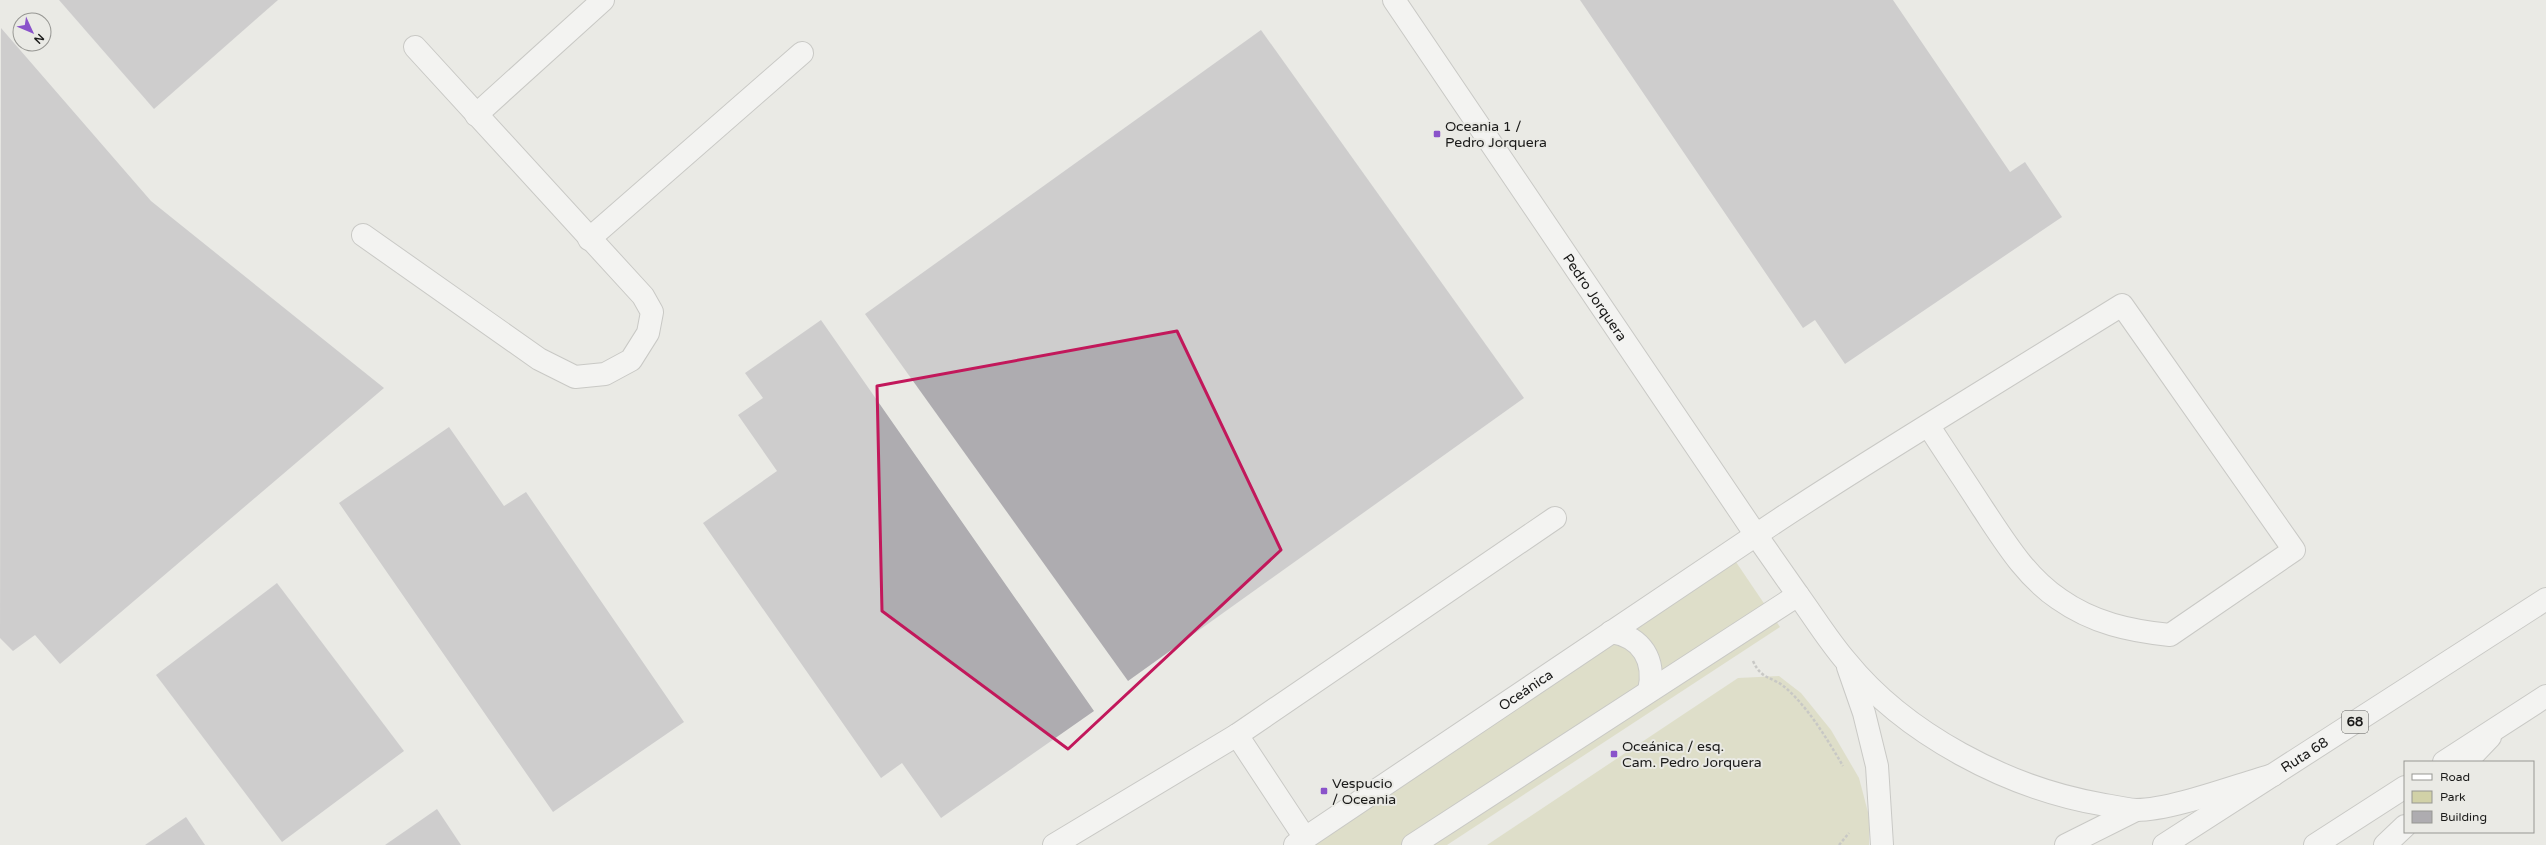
<svg xmlns="http://www.w3.org/2000/svg" width="2546" height="845" viewBox="0 0 2546 845" font-family="'Varela Round',sans-serif">
<rect width="100%" height="100%" fill="#eaeae5"/>
<!-- green -->
<g fill="#d1d1a7">
<path d="M1736,562L1780,627L1447,845H1310Z"/>
<path d="M1779,676L1801,693L1831,730L1859,778L1869,816V845H1487L1738,678Z"/>
</g>
<!-- building -->
<g fill="#aeacb0">
<path d="M59,0H278L154,109Z"/>
<path d="M1580,0H1893L2010,172L2025,162L2062,217L1845,364L1815,320L1803,328Z"/>
<path d="M1,28L151,201L384,388L60,664L35,635L13,651L0,638Z"/>
<path d="M1261,30L1524,398L1128,681L865,314Z"/>
<path d="M821,320L1094,711L941,818L902,763L881,778L703,523L777,471L738,415L763,398L745,373Z"/>
<path d="M449,427L504,506L526,492L684,722L553,812L339,503Z"/>
<path d="M277,583L404,751L282,842L156,675Z"/>
<path d="M437,809L461,845H385Z"/>
<path d="M186,817L205,845H145Z"/>
</g>
<g fill="none" stroke-linecap="round" stroke-linejoin="round">
<!-- minor casing -->
<g stroke="#a2a29e" stroke-width="24">
<g id="minor">
<path id="s1" d="M1394,0L1756,535C1812,497 1870,461 1928,425L2122,305L2294,550L2170,635C2130,631 2093,623 2059,599C2026,577 2005,542 1983,509C1965,481 1946,453 1928,425"/>
<path d="M476,115L603,0"/>
<path d="M363,235L539,359L575,377L605,374L631,360L648,333L652,312L643,296L415,47"/>
<path d="M589,239L802,53"/>
<path d="M1237,735L1305,838"/>
<path d="M2466,762L2490,737"/>
<path d="M1054,845L1237,735L1555,518"/>
<path d="M2066,845L2136,810"/>
<path d="M2385,845L2405,826"/>
</g>
</g>
<!-- major casing -->
<g stroke="#a2a29e" stroke-width="24">
<g id="major">
<path d="M1611,632C1642,637 1656,660 1649,691"/>
<path id="s2" d="M1295,845L1756,535L1798,595L1413,845"/>
</g>
</g>
<!-- highway casing -->
<g stroke="#a2a29e" stroke-width="24">
<g id="highway">
<path d="M1798,595C1814,617 1828,640 1846,661C1905,734 2008,788 2100,804C2111,806 2124,809 2136,810C2172,810 2237,785 2273,775"/>
<path d="M1848,667L1864,713L1877,766L1882,845"/>
<path d="M2444,762L2546,696"/>
<path id="s3" d="M2164,845L2546,599"/>
<path d="M2315,845L2405,787"/>
</g>
</g>
<!-- path -->
<g stroke="#a0a09d" stroke-width="2.5" stroke-dasharray="3 2" stroke-linecap="butt">
<path d="M1753,661C1762,681 1773,676 1787,689C1810,710 1827,739 1843,766"/>
<path d="M1839,845L1849,833"/>
</g>
<!-- minor -->
<use href="#minor" stroke="#fff" stroke-width="22"/>
<!-- major -->
<use href="#major" stroke="#fff" stroke-width="22"/>
<!-- highway -->
<use href="#highway" stroke="#fff" stroke-width="22"/>
</g>
<!-- marked area -->
<path d="M0 0H2546V845H0ZM1177,331L1281,550L1068,749L882,611L877,386Z" fill="#eaeae5" fill-opacity=".55" fill-rule="evenodd"/>
<path fill="none" stroke="#c2185b" stroke-width="3" stroke-linejoin="round" d="M1177,331L1281,550L1068,749L882,611L877,386Z"/>
<!-- markers -->
<g fill="#8a53ca" stroke="#eaeae5" stroke-width="1.5">
<rect x="1433" y="130" width="8" height="8" rx="2"/>
<rect x="1610" y="750" width="8" height="8" rx="2"/>
<rect x="1320" y="787" width="8" height="8" rx="2"/>
</g>
<g text-anchor="middle" dominant-baseline="central" stroke-width="4" stroke-linejoin="round" paint-order="stroke">
<!-- shield labels -->
<rect fill="#eaeae5" stroke="#585856" stroke-width="1" x="2342" y="711" width="26" height="22" rx="3"/>
<g font-size="13" font-weight="bold" fill="#1a1a19">
<text x="2355" y="722">68</text>
</g>
<!-- poi labels -->
<g font-size="14" fill="#1a1a19" stroke="#eaeae5" text-anchor="start">
<text x="1445" y="126">Oceania 1 /<tspan x="1445" dy="16">Pedro Jorquera</tspan></text>
<text x="1622" y="746">Oceánica / esq.<tspan x="1622" dy="16">Cam. Pedro Jorquera</tspan></text>
<text x="1332" y="783">Vespucio<tspan x="1332" dy="16">/ Oceania</tspan></text>
</g>
<!-- street labels -->
<g font-size="14" fill="#1a1a19" stroke="#eaeae5">
<text stroke="none"><textPath href="#s1" startOffset="359">Pedro Jorquera</textPath></text>
<text stroke="none"><textPath href="#s2" startOffset="278">Oceánica</textPath></text>
<text stroke="none"><textPath href="#s3" startOffset="167">Ruta 68</textPath></text>
</g>
</g>
<!-- legend -->
<rect x="2404" y="761" width="130" height="72" fill="#eaeae5" stroke="#979793"/>
<rect x="2412" y="774" width="20" height="6" fill="#ffffff" stroke="#979793"/>
<text x="2440" y="781" font-size="12" fill="#1a1a19">Road</text>
<rect x="2412" y="791" width="20" height="12" fill="#d1d1a7" stroke="#979793"/>
<text x="2440" y="801" font-size="12" fill="#1a1a19">Park</text>
<rect x="2412" y="811" width="20" height="12" fill="#aeacb0" stroke="#979793"/>
<text x="2440" y="821" font-size="12" fill="#1a1a19">Building</text>
<!-- north arrow -->
<g transform="translate(32 32) rotate(134)"><circle r="19" fill="#eaeae5" stroke="#979793"/>
<path d="M0-3L7 15L0 10L-7 15Z" fill="#8a53ca"/>
<text y="-6" font-size="11" font-weight="bold" text-anchor="middle" fill="#1a1a19">N</text>
</g>
</svg>
